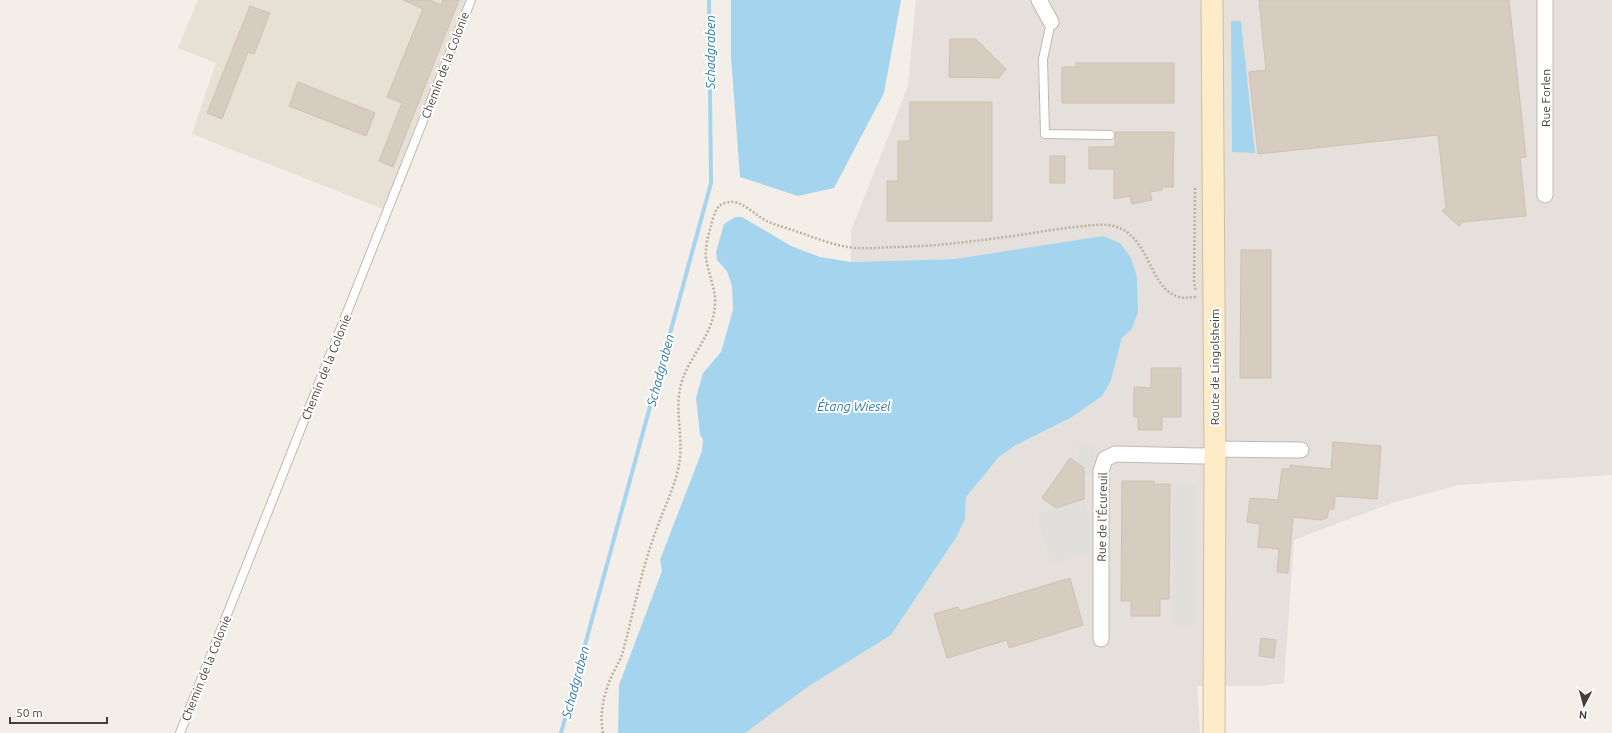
<svg xmlns="http://www.w3.org/2000/svg" width="1612" height="733" viewBox="0 0 1612 733" font-family="Ubuntu,sans-serif">
<rect width="100%" height="100%" fill="#f3eee7"/>
<!-- residential -->
<path fill="#e7e0d5" d="M198,0H465L383,209L192,134L216,63L178,48Z"/>
<!-- industrial -->
<path fill="#e5e0dc" d="M916,0H1612V475L1459,485L1392,503L1294,540L1284,683L1258,686H1197L1200,733H745L809,686L891,635L957,536L965,519L966,497L999,457L1111,380L1122,338L1132,329L955,259L851,262V231L908,86Z"/>
<!-- parking -->
<g fill="#e1dfdc">
<path d="M1078,445H1095V475H1085V466L1078,465Z"/>
<rect x="1173" y="484" width="22" height="141"/>
<path d="M1084,500L1092,529L1093,551L1051,564L1036,514Z"/>
</g>
<!-- water -->
<g fill="#a5d5ee">
<path d="M731,0H901L884,93L834,188L798,196L740,177L731,56Z"/>
<path d="M1231,21H1241L1255,153L1232,152Z"/>
<path d="M735,217H742L791,246L820,257L851,262L955,259L1103,236L1120,243L1131,258L1137,277L1138,312L1132,329L1122,338L1111,380L1102,396L1072,417L1016,445L999,457L966,497L965,519L957,536L891,635L809,686L745,733H618L619,685L662,571L660,560L702,451L703,440L700,434L696,398L703,373L721,352L733,310L732,286L727,271L717,260L716,252L724,224Z"/>
</g>
<g fill="none" stroke-linecap="round" stroke-linejoin="round">
<!-- stream -->
<path stroke="#a5d5ee" stroke-width="4" d="M561,733L711,183L709,0"/>
</g>
<!-- building -->
<g fill="#d7ccc0" stroke="#cfc1b0">
<path d="M403,0H430L441,5L443,0H459L393,167L379,161L402,103L387,97L423,9Z"/>
<path d="M1259,0H1509L1526,157L1520,158L1526,216L1463,222L1459,226L1442,211L1446,207L1438,135L1258,154L1249,72L1266,70Z"/>
<path d="M250,6L270,13L254,54L248,52L222,119L207,113Z"/>
<path d="M950,39H976L1006,69L999,78L949,77Z"/>
<path d="M1076,63H1174V103H1062V67H1076Z"/>
<path d="M298,82L375,113L366,136L289,106Z"/>
<path d="M910,102H992V221H887V181H898V141H910Z"/>
<path d="M1115,132H1174L1173,187H1162V190L1150,192L1152,200L1132,204L1130,196L1114,199V169H1089V147H1115Z"/>
<rect x="1050" y="156" width="15" height="27"/>
<path d="M1241,250H1271V378H1240Z"/>
<path d="M1151,368H1181V417H1162V430H1138V417H1134V387L1151,388Z"/>
<path d="M1333,442L1381,446L1377,499L1335,496L1334,509H1329L1327,518L1321,520L1293,517L1288,573L1277,572L1279,549L1258,547L1260,524L1247,522L1250,498L1278,500L1282,469H1290V465L1331,469Z"/>
<path d="M1070,458L1084,468V499L1056,508L1042,498Z"/>
<path d="M1122,481H1154V484H1170L1169,599H1160V616H1131V601H1121Z"/>
<path d="M1070,578L1083,625L1009,648L1007,640L947,658L934,614L958,607L960,611Z"/>
<path d="M1261,638L1276,640L1274,658L1259,656Z"/>
</g>
<g fill="none" stroke-linecap="round" stroke-linejoin="round">
<!-- lane casing -->
<g stroke="#c1b8ad" stroke-width="10">
<g id="lane">
<path d="M1051,22L1043,59L1045,134L1110,135"/>
<path d="M180,733L471,0"/>
</g>
</g>
<!-- street casing -->
<g stroke="#c1b8ad" stroke-width="17">
<g id="street">
<path d="M1039,0L1051,22"/>
<path d="M1545,195V0"/>
<path d="M1215,449L1301,450"/>
<path d="M1101,639V471L1105,459L1115,454L1201,456L1215,455"/>
</g>
</g>
<!-- secondary casing -->
<g stroke="#d2be98" stroke-width="23">
<path id="secondary" d="M1212,0L1215,455L1214,733"/>
</g>
<!-- path -->
<g stroke="#bfb09c" stroke-width="2.5" stroke-dasharray="2 2" stroke-linecap="butt">
<path d="M1195,188L1194,282L1196,291"/>
<path d="M603,733C599,713 604,694 612,675C616,667 621,659 623,651C634,611 641,570 656,531C664,507 674,490 679,465C684,438 674,411 681,384C689,356 713,336 715,305C716,288 708,274 706,258C705,247 708,236 711,226C712,220 715,211 719,206C723,203 730,201 734,202C746,204 756,216 767,221C777,226 788,228 798,232C816,238 835,246 855,248C869,249 884,247 898,247C941,246 984,240 1027,234C1043,231 1059,229 1075,227C1086,226 1097,224 1108,225C1150,230 1147,285 1176,296C1183,299 1190,297 1198,297"/>
</g>
<!-- lane -->
<use href="#lane" stroke="#fff" stroke-width="8"/>
<!-- street -->
<use href="#street" stroke="#fff" stroke-width="15"/>
<!-- secondary -->
<use href="#secondary" stroke="#fdecc7" stroke-width="21"/>
</g>
<g text-anchor="middle" dominant-baseline="central" stroke-width="4" stroke-linejoin="round" paint-order="stroke">
<!-- street labels -->
<g font-size="12" fill="#463f36" stroke="#fff">
<text transform="translate(445 65) rotate(-69)">Chemin de la Colonie</text>
<text transform="translate(1545 98) rotate(-90)">Rue Forlen</text>
<text transform="translate(326 367) rotate(-68)">Chemin de la Colonie</text>
<text transform="translate(1214 367) rotate(-90)">Route de Lingolsheim</text>
<text transform="translate(1102 517) rotate(-89)">Rue de l'Écureuil</text>
<text transform="translate(206 668) rotate(-68)">Chemin de la Colonie</text>
</g>
<!-- water labels -->
<g font-size="13" font-style="italic" fill="#307da6" stroke="#fff">
<text transform="translate(710 52) rotate(-90)">Schadgraben</text>
<text transform="translate(660 370) rotate(-75)">Schadgraben</text>
<text x="854" y="406">Étang Wiesel</text>
<text transform="translate(575 682) rotate(-75)">Schadgraben</text>
</g>
</g>
<!-- north arrow -->
<g transform="translate(1584 705) rotate(186)" stroke="#ffffff" stroke-width="3" paint-order="stroke">
<path d="M0-3L7 15L0 10L-7 15Z" fill="#463f36"/>
<text y="-6" font-size="11" font-weight="bold" text-anchor="middle" fill="#463f36">N</text>
</g>
<!-- scale -->
<path d="M10 717v6h97v-6" fill="none" stroke="#463f36" stroke-width="2"/>
<text x="16" y="717" font-size="12" fill="#463f36" stroke="#ffffff" stroke-width="3" paint-order="stroke">50 m</text>
</svg>
